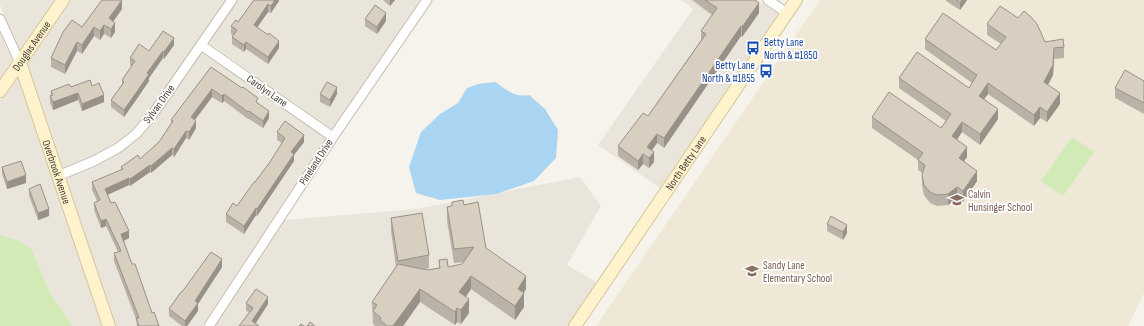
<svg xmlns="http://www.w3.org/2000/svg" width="1144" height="326" viewBox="0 0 1144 326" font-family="'Sofia Sans Condensed',sans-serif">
<rect width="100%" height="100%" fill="#f6f3ec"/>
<!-- residential -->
<g fill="#eae5da">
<path d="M0,0H56L21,52L0,5Z"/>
<path d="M69,0H226L149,111L132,130L116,143L92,156L61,169L26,63Z"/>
<path d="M238,0H420L332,129L209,43Z"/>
<path d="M681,0H758L779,15L660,188L598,145L693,9Z"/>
<path d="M0,33L13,63L0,82Z"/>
<path d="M202,52L326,138L202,326H115L65,179L95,166L120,153L139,139L157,117Z"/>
<path d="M18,74L54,183L103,326H71V323L52,297L32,250L18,240L0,235V100Z"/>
<path d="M580,177L601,206L567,265L598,283L568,326H215L285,220L416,209Z"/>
</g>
<!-- education -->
<path fill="#efe8d6" d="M820,0H1144V293L1128,326H596Z"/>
<!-- green -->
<g fill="#d2eab5">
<path d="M1072,137L1094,152L1063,196L1041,181Z"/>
<path d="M0,235L18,240L32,250L52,297L71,323V326H0Z"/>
</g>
<!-- water -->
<path fill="#a9d4f2" d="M495,82C506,89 514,98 529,95L545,109L558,130L556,158L534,181L496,194L440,200L416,193L409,167L421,132L440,114L458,103L467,88L478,84Z"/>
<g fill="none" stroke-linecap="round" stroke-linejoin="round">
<!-- street casing -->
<g stroke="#c2bbae" stroke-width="11">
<g id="street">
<path d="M768,0L787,13"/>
<path d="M0,19L20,63"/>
<path d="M201,45L333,137"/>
<path d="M58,176L94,161L118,148L136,134L153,114L232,0"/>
<path d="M209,326L333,137L427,0"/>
</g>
</g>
<!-- secondary casing -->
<g stroke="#d6c79b" stroke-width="14">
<g id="secondary">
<path id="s1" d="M20,63L109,326"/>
<path id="s2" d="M0,91L63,0"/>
<path id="s3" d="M575,326L796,0"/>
</g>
</g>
<!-- street -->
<use href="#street" stroke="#fff" stroke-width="9"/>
<!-- secondary -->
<use href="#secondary" stroke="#fff3cd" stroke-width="12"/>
</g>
<!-- wall -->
<g fill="#bab2a6">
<path d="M254,0H279L271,13L268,12L257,27L279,48L268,64L246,49L244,52L232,44V37L233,35L231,34V26L238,22Z"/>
<path d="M383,0H395L390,6Z"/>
<path d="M692,0H755L759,13L742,37L741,36L664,148L657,143L652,150L654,162L649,168L643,164L638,170L618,156V146L648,116L701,40V31L712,15Z"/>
<path d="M946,0H967L960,10L946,1Z"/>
<path d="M122,9L113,22L115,32L111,38L104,34L100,40L94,36L82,54L77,51L65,74L51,67V58L82,27Z"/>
<path d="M365,19L386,21L377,34L365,26Z"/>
<path d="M987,24L1045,42L1064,47V58L1054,59L1053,75L1048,85L1060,104L1047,122L1040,118L1034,126L988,94L984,99L998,119L980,145L962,132L957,139L967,157L964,161L977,181L963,202L957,198L948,205L937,206L930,203L924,195L922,185V173L918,170V160L872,128V117L941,128L946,121L899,88V78L969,88L972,83L925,49V39L996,50L1001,44L987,35Z"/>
<path d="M174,45L164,59L163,58L149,78V81L136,100L124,117L111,107V100L122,85V80L132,66L130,65V58Z"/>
<path d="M211,67L258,103L269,118L263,128L249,119H248L224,101L222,103L212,97L195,120L196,128L189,140L186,138L174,157L172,155L151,173L150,172L130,186L129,185L107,195L111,203L129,238L124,241L132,264L152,313L159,326H137L136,319L114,261V253L118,252L106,226L101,228L94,210V203L97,201L92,190V182L121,170V167L140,159L159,142L171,123V120Z"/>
<path d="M1144,81V114L1115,98V88Z"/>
<path d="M92,86L104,102L82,111L78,100L53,110L50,103V96L51,95V91L71,87Z"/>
<path d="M320,94H337L330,107L320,102Z"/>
<path d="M277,132L304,142L294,155V161L257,216L256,215L244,234L226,222V214L237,206L270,162L282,143L277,140Z"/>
<path d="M2,167L26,183L7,189L2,174Z"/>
<path d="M29,189L49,216L38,220L29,196Z"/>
<path d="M452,202L464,205L486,248L526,289L524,293V307L515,320L471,289L466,297L469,313L461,324L457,322L455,325L420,302L403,326H375L373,324L372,302L396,267L391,231V218L429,255V268L422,270H427L439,268V260L448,267L462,264L464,262L454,263L447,221V207L452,206Z"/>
<path d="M827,224L847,233L843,240L827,231Z"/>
<path d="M222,267L198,304V311L187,326H182L169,316V309L182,292Z"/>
<path d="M246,303L268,304L255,323L239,326L249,312L246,311Z"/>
</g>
<!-- shaded-wall -->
<g fill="#979187">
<path d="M122,0V9L109,27V18Z"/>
<path d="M275,0H279V1L271,13V6Z"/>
<path d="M390,0H395L390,6Z"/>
<path d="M962,0H967L960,10V3Z"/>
<path d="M759,3V13L742,37V27Z"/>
<path d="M268,4V12L254,32V25Z"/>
<path d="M386,13V21L377,34V27Z"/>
<path d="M115,23V32L111,38V29Z"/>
<path d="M104,25V34L100,40V31Z"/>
<path d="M741,26V36L664,148V138Z"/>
<path d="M94,27V36L82,54V45Z"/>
<path d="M174,38V45L164,59V52Z"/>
<path d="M279,41V48L268,64V57Z"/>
<path d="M77,42V51L65,74V65Z"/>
<path d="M246,42V49L244,52V45Z"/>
<path d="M1054,48V59L1053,75L1044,92V82Z"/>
<path d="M163,51V58L149,78V81L136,100L124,117V110L147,73Z"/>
<path d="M988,83V94L979,106V96Z"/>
<path d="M337,87V94L330,107V100Z"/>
<path d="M212,89V97L191,125V117Z"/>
<path d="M78,93V100L53,110V102Z"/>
<path d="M1060,93V104L1047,122V112Z"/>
<path d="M224,94V101L222,103V96Z"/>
<path d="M104,95V102L82,111V104Z"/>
<path d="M1040,107V118L1034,126V115Z"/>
<path d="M998,109V119L980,145V134Z"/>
<path d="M269,111V118L263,128V121Z"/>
<path d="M196,121V128L189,140V132Z"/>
<path d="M962,122V132L952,147V136Z"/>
<path d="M186,131V138L174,157V149Z"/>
<path d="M657,134V143L647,157V147Z"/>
<path d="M304,135V142L294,155V161L257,216V209L291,152Z"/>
<path d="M967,147V157L959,168V158Z"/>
<path d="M172,148V155L151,173V166Z"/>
<path d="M654,152V162L649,168V158Z"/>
<path d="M643,154V164L638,170V161Z"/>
<path d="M150,165V172L130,186V179Z"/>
<path d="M977,171V181L963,202V191Z"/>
<path d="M26,175V183L7,189V182Z"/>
<path d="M129,178V185L105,196V189Z"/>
<path d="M957,187V198L948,205V194Z"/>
<path d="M256,208V215L244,234V226Z"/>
<path d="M49,209V216L38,220V213Z"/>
<path d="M106,219V226L101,228V221Z"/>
<path d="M847,225V233L843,240V232Z"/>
<path d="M129,231V238L121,242V234Z"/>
<path d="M222,259V267L198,304V311L187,326H185V321L195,301Z"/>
<path d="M471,276V289L459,306V292Z"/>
<path d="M526,276V289L520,299L524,293V307L515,320V306L518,289Z"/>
<path d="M420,289V302L403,326H393Z"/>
<path d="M268,297V304L254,326L252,321Z"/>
<path d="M469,299V313L461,324V310Z"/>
<path d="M457,308V322L455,325V312Z"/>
</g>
<!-- building -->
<g fill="#d8cfc1" stroke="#979187">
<path d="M102,0H122L109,18L115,23L111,29L104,25L100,31L94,27L82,45L77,42L65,65L51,58L63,32L72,20L82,27Z"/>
<path d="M254,0H275L271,6L268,4L254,25L268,35L269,33L279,41L268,57L246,42L244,45L232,37L237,30L231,26L236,20L238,22Z"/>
<path d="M705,0H755L759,3L742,27L741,26L664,138L657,134L647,147L654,152L649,158L643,154L638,161L618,146L643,113L648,116L706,34L701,31L717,8Z"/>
<path d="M956,0H962L960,3Z"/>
<path d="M375,5L386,13L377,27L365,19Z"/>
<path d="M1000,6L1018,18L1024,11L1030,16L1037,24L1045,42L1063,39L1064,47L1054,48L1053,65L1044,82L1060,93L1047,112L1040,107L1034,115L988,83L979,96L998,109L980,134L962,122L952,136L967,147L959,158L977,171L963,191L957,187L948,194L937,195L930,192L924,185L922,175L925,165L918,160L923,153L872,117L889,92L941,128L951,114L899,78L917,52L969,88L977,75L925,39L943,13L996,50L1006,37L987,24Z"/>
<path d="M163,31L174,38L164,52L163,51L147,73L149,74L136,93L124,110L111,100L124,82L122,80L135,61L130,58L139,44L149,51Z"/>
<path d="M211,67L242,88L243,87L258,98L256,102L269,111L263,121L249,111L248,112L224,94L222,96L212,89L191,117L196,121L189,132L186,131L174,149L172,148L151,166L150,165L130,179L129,178L105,189L111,203L115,202L129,231L121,234L132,264H135L152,313L154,312L159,326H139L136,318H139L114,253L121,251L106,219L101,221L94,203L100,200L92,182L123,169L121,167L138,155L140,159L159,142L173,121L171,120Z"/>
<path d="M1125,70L1144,81V103L1115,88Z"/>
<path d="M90,80L92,86L99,83L104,95L82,104L78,93L53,102L50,96L53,95L51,91L69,84L71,87Z"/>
<path d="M327,82L337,87L330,100L320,94Z"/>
<path d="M285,121L304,135L291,152L294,154L257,209L256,208L244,226L226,214L233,203L237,206L254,182H255L270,162L285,138L277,132Z"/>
<path d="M21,161L26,175L7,182L2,167Z"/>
<path d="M40,184L49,209L38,213L29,189Z"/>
<path d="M463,200L464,205L478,202L486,248L526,276L518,289L524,293L515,306L471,276L459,292L469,299L461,310L457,308L455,312L420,289L393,326H387L380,320L381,318L373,311L377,305L372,302L398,264L427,270L440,268L439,260L447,259L448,267L462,264L474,247L454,249L447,207L452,206V202Z"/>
<path d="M422,213L429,255L398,261L391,218Z"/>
<path d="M831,216L847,225L843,232L827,224Z"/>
<path d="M211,252L222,259L195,301L198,303L185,321L169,309L181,292H182Z"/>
<path d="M256,289L268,297L252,321L259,326H239L253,308L246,303Z"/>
<path d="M310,322L315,326H307Z"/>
<path d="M301,324L304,326H299Z"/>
</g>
<!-- icons -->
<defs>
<g id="bus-bare" transform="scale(1.08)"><path d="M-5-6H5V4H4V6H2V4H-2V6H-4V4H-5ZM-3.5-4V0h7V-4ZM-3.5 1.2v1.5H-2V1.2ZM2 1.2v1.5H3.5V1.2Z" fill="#1a4fb4" stroke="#fff" stroke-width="2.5" paint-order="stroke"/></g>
<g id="school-bare" transform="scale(1.08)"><path d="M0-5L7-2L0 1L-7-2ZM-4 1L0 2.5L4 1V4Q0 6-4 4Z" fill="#8d6e63" stroke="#fff" stroke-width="2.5" paint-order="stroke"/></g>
</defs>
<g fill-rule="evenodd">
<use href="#bus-bare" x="753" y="48"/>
<use href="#bus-bare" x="766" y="71"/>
<use href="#school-bare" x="957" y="200"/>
<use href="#school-bare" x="752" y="271"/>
</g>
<g text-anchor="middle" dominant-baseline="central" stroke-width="3.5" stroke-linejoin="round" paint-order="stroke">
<!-- transit labels -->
<g font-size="11" fill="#164399" stroke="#fff" text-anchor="start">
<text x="764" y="42">Betty Lane<tspan x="764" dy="13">North &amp; #1850</tspan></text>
<text x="755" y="65" text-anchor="end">Betty Lane<tspan x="755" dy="13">North &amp; #1855</tspan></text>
</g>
<!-- street labels -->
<g font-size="11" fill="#4b4439" stroke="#fff">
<text stroke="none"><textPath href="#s2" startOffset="55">Douglas Avenue</textPath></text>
<text transform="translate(267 91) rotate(35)">Carolyn Lane</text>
<text transform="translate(159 104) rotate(-54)">Sylvan Drive</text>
<text transform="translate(316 162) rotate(-57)">Pineland Drive</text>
<text stroke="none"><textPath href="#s3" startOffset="197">North Betty Lane</textPath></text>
<text stroke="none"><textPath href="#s1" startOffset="115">Overbrook Avenue</textPath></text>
</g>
<!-- education labels -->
<g font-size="11" fill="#785e54" stroke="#fff" text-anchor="start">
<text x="968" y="194">Calvin<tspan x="968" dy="13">Hunsinger School</tspan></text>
<text x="763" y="265">Sandy Lane<tspan x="763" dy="13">Elementary School</tspan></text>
</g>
</g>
</svg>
